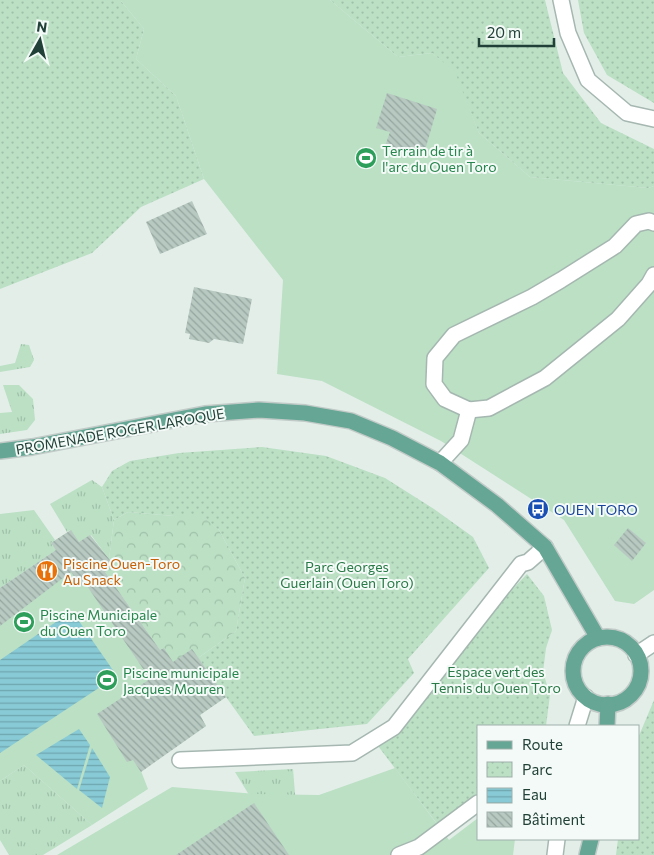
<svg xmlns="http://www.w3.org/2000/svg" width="654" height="855" viewBox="0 0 654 855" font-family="Commissioner,sans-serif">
<defs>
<pattern id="grass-tufts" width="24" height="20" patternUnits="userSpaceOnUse" patternTransform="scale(1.25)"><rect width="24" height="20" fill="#bbe0c4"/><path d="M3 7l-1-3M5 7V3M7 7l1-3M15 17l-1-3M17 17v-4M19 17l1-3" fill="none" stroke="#a0c1a9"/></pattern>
<pattern id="forest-crowns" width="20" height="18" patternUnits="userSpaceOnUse" patternTransform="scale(1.25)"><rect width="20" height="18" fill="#bbe0c4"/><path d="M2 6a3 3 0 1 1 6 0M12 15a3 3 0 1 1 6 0" fill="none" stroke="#a0c1a9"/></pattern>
<pattern id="park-dots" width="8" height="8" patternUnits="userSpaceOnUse" patternTransform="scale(1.25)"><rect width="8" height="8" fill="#bbe0c4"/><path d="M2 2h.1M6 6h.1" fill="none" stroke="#a0c1a9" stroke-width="1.8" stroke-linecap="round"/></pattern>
<pattern id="water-rules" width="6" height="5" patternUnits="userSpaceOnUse" patternTransform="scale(1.25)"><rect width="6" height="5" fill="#88cbd6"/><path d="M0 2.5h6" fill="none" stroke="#6fa6af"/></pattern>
<pattern id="building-back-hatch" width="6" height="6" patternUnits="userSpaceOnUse" patternTransform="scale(1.25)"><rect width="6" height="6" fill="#b8c9c2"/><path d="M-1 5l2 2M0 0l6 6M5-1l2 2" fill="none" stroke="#95a59f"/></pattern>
</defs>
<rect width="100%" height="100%" fill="#e3eee9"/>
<!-- grass -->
<g fill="url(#grass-tufts)">
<path d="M21,344L29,345L34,360L30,367L0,372V366L15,363Z"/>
<path d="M3,385H19L33,399L35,420L27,430L0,434V413L12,412Z"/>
<path d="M92,480L102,487L114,520L109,559L91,535L79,542L70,530L67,532L50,504Z"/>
<path d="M34,510L55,540L51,543L56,550L0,588V514Z"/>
<path d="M24,765L92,825L43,855H9L0,840V781Z"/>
<path d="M293,769L297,817L254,803L235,772Z"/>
</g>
<!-- forest -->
<path fill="url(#forest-crowns)" d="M128,512L174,516H203L219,530L245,578L236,631L198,658L173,662L164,648L160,650L105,572L113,564L109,559L114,520Z"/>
<!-- park -->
<g fill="url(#park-dots)">
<path d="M0,0H121V1L144,29L136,59L176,96L204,179L141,207L92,253L0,289Z"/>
<path d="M330,0H545L563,73L601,123L654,149V186L648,188L530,177L479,133L454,72L432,53L398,57Z"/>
<path d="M578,0H654V103L607,75L584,33Z"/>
<path d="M262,447L326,456L385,478L434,509L473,537L489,568L408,659L414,673L367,724L254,736L198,658L236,631L245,578L219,530L202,516H174L128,512L114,520L102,487L112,471L130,461L179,453Z"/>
<path d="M527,574L544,596L552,630L546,648L543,672L550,695L546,726H478V793L438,825L378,746L397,730L496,606Z"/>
<path d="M654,700V855H616L618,839H638V738Z"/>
</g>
<!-- pitch -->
<g fill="#bbe0c4">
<path d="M121,0H330L398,57L432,53L455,72L479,133L530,177L648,188L654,186V590L634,604L615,601L564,520L441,441L322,381L277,374L283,280L204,179L176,96L136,59L144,29L121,1Z"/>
<path d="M71,530L79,542L90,535L113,564L105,572L160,650L164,648L174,662L192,649L226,697L200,715L206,726L141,771L148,789L92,825L24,765L0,781V588L56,550L51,543Z"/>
<path d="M395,768L449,840L478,818V839H515L513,855H57L172,787L257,794L319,795Z"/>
</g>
<!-- water -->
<g fill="url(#water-rules)">
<path d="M72,611L117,676L0,753V660Z"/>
<path d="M79,729L90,745L77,789L36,755Z"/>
<path d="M92,748L110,777L102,808L79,790Z"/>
</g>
<!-- building -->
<g fill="url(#building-back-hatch)">
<path d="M387,93L437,109L423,157L385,146L390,132L376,128Z"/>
<path d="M192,201L207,234L160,254L146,222Z"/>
<path d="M194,287L252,299L243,344L214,339L209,343L189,339L190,334L185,333Z"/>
<path d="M628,528L646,543L632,561L614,545Z"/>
<path d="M71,530L79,542L90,535L113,564L105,572L160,650L164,648L173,662L192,649L226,697L200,715L206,726L141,772L133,760L127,762L97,714L150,679L85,583L81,586L71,572L0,626V588L56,550L51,543Z"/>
<path d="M254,803L289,855H176Z"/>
</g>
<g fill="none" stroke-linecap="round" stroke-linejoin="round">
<!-- minor casing -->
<g stroke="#a5b7b0" stroke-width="18">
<g id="minor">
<path d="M561,0L568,33L588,80L627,113L654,119"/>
<path d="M654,223L649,221L636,224L615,246L561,280L532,297L454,335L435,358L434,384L445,399L469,410L489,408L545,378L618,319L649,284L654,275"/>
<path d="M440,463L461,440L469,410"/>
<path d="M636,655L654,643"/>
<path d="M577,726L586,697"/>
<path d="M180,760L352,753L394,727L521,564L528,562L545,547"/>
<path d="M399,855L419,847L478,803"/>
<path d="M555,855L557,839"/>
</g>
</g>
<!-- major casing -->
<g stroke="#c1cac7" stroke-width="18">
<g id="major">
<path d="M0,451L32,447L205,414L259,410L305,413L351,421L392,438L440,463L497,505L545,547L598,638"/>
<circle cx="607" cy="671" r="34"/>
<path d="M607,726L608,704"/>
<path d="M587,855L591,839"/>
</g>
</g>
<!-- minor -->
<use href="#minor" stroke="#fff" stroke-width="15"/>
<!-- major -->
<use href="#major" stroke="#65a694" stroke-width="15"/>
</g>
<!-- icons -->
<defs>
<g id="stadium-disc" transform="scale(1.125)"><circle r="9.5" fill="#2e9e5b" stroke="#f4faf7"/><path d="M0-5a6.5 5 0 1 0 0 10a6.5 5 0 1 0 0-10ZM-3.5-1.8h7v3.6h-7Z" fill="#fff"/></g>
<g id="bus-disc" transform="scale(1.125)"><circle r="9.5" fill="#1a4fb4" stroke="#f4faf7"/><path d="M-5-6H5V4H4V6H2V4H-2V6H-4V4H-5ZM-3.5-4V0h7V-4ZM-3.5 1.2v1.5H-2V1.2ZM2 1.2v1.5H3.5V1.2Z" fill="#fff"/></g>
<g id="restaurant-disc" transform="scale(1.125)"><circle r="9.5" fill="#e8710a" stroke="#f4faf7"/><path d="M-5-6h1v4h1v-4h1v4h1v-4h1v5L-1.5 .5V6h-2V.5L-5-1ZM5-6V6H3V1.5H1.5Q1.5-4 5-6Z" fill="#fff"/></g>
</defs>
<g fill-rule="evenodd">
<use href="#stadium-disc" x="366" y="158"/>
<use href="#bus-disc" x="538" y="509"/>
<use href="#restaurant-disc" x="47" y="571"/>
<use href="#stadium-disc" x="24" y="622"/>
<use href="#stadium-disc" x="107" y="680"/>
</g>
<g text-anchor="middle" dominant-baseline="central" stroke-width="4" stroke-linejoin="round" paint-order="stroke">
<!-- leisure labels -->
<g font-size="14" fill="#27864d" stroke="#f4faf7" text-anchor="start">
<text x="382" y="150">Terrain de tir à<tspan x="382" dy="16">l'arc du Ouen Toro</tspan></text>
<text x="40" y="614">Piscine Municipale<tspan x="40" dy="16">du Ouen Toro</tspan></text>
<text x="123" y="672">Piscine municipale<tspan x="123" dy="16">Jacques Mouren</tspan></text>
</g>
<!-- street labels -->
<g font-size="14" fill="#214138" stroke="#f4faf7">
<text transform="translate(120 431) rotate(-10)">PROMENADE ROGER LAROQUE</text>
</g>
<!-- transit labels -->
<g font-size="14" fill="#164399" stroke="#f4faf7" text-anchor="start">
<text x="554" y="509">OUEN TORO</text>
</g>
<!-- food labels -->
<g font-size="14" fill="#c56008" stroke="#f4faf7" text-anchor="start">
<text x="63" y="563">Piscine Ouen-Toro<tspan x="63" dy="16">Au Snack</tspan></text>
</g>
<!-- park labels -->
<g font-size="14" fill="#297a47" stroke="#f4faf7">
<text x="347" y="566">Parc Georges<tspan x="347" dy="16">Guerlain (Ouen Toro)</tspan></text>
<text x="496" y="671">Espace vert des<tspan x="496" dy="16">Tennis du Ouen Toro</tspan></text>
</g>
</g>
<!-- legend -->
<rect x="477" y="725" width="162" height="115" fill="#f4faf7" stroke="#a0b0ab"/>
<rect x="487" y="741" width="25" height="8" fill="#65a694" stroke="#a0b0ab"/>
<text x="522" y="750" font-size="15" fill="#214138">Route</text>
<rect x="487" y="762" width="25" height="15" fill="url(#park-dots)" stroke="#a0b0ab"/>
<text x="522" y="775" font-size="15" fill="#214138">Parc</text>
<rect x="487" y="788" width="25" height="15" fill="url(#water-rules)" stroke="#a0b0ab"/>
<text x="522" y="800" font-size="15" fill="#214138">Eau</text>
<rect x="487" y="812" width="25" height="15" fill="url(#building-back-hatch)" stroke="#a0b0ab"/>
<text x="522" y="825" font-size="15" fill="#214138">Bâtiment</text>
<!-- north arrow -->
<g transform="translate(40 40) rotate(8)" stroke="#f4faf7" stroke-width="4" paint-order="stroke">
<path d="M0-4L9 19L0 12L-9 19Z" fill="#214138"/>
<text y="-8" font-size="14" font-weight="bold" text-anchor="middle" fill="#214138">N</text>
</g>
<!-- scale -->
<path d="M479 38v8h75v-8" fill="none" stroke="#214138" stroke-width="2.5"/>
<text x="487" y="38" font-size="15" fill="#214138" stroke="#f4faf7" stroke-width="4" paint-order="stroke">20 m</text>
</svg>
